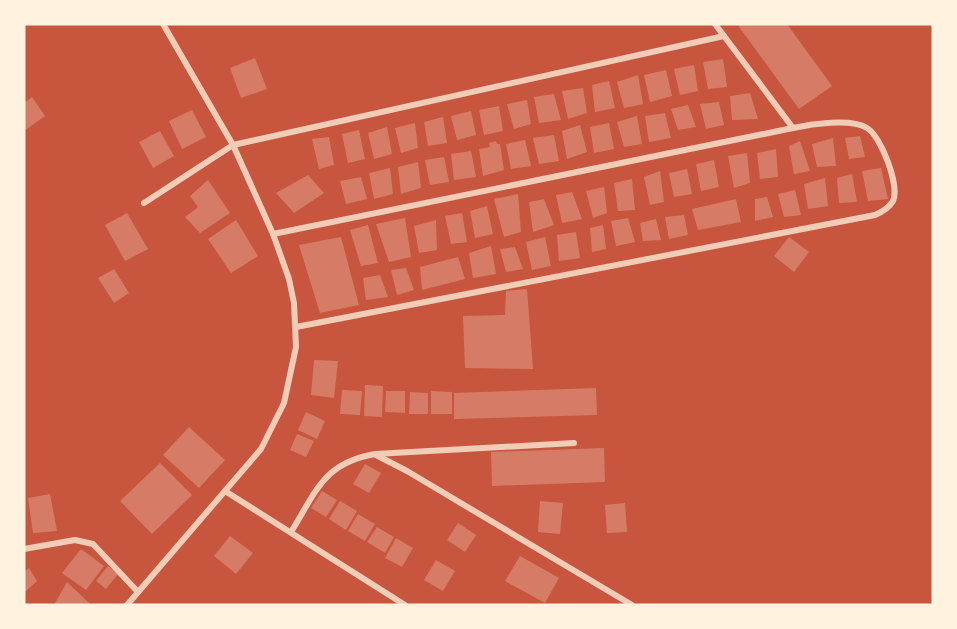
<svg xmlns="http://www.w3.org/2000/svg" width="957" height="629" viewBox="0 0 957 629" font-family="Arial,sans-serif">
<rect width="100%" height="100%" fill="#c8553d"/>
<!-- building -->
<g fill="#d67c66">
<path d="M737,24H787L832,86L799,109Z"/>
<path d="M255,58L267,89L241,98L230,68Z"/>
<path d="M723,59L727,87L708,89L703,62Z"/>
<path d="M694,65L698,91L680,95L674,69Z"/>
<path d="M666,70L672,96L650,102L644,75Z"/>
<path d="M638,75L643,104L624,108L617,82Z"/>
<path d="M609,81L615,108L595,112L592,85Z"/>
<path d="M583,88L587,113L568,119L562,91Z"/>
<path d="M750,93L758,119L732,120L730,96Z"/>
<path d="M554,94L561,120L539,123L534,97Z"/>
<path d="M32,97L45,116L24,131V103Z"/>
<path d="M527,100L531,124L514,129L507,104Z"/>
<path d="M719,102L724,125L706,129L700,104Z"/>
<path d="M688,105L696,127L678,130L671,109Z"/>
<path d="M499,106L503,131L484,135L479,110Z"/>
<path d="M192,110L206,137L182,149L169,121Z"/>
<path d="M471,111L476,135L457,140L451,116Z"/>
<path d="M665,113L671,138L649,142L645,116Z"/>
<path d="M637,116L642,144L624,147L617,122Z"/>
<path d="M443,117L447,143L428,146L424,122Z"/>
<path d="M415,123L418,148L401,153L395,128Z"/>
<path d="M609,123L614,149L594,153L590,127Z"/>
<path d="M580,125L587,152L567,159L562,131Z"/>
<path d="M387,127L392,154L374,159L368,133Z"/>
<path d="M359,130L365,159L348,163L342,134Z"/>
<path d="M160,131L174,156L153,168L139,142Z"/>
<path d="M554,135L559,161L539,164L533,138Z"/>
<path d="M860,136L865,157L849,159L845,138Z"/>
<path d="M329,137L334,165L319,169L312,139Z"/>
<path d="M833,138L836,166L817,167L812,144Z"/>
<path d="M525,140L531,166L511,169L506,144Z"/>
<path d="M496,141L497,144H500L504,170L483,176L479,149L490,147L489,143Z"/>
<path d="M800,141L810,171L794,174L789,146Z"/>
<path d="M776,149L778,177L760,179L757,153Z"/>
<path d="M471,151L476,177L454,180L451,154Z"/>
<path d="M747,153L750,183L734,188L728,156Z"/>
<path d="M444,157L449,182L430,185L425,160Z"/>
<path d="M714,160L719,187L701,191L696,164Z"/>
<path d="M418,162L421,188L401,194L398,167Z"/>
<path d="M390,168L393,194L374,199L369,173Z"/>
<path d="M881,168L888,199L868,201L862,171Z"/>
<path d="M687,169L692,194L674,197L669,173Z"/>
<path d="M660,171L664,202L650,205L644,177Z"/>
<path d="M852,174L857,202L839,203L837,178Z"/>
<path d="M308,175L324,193L294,213L276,193Z"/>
<path d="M361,177L367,199L346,204L340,181Z"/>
<path d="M825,178L828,206L808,209L804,184Z"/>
<path d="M632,179L635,210L618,211L614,183Z"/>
<path d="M208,180L230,213L200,233L185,217L198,207L190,196Z"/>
<path d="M604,187L607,213L593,218L586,191Z"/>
<path d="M795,190L801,215L784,217L778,194Z"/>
<path d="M572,192L582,219L562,223L556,195Z"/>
<path d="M518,194L521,232L504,237L494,199Z"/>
<path d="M767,197L773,217L755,221V199Z"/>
<path d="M544,199L554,225L533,232L529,202Z"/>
<path d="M736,199L741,222L698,230L692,209Z"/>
<path d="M487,206L493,234L475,238L470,211Z"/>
<path d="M127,213L148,249L125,261L105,225Z"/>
<path d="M462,213L467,242L451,244L445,216Z"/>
<path d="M684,215L688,235L669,239L665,217Z"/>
<path d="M405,218L411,257L389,262L376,224Z"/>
<path d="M628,218L635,242L616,246L611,221Z"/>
<path d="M656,219L661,240L643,241L640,223Z"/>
<path d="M236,220L258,256L231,273L208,239Z"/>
<path d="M436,220L437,250L419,253L414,226Z"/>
<path d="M368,225L378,263L361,266L350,230Z"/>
<path d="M603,225L606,249L592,252L590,228Z"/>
<path d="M576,232L580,258L559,261L557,235Z"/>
<path d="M341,237L359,305L320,313L299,245Z"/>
<path d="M545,237L551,266L532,270L526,242Z"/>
<path d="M789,237L809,252L794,272L774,256Z"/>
<path d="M491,246L496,274L473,278L469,253Z"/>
<path d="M515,247L523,269L506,272L500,249Z"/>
<path d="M458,257L465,279L422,290L420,267Z"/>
<path d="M406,268L414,290L397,295L391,270Z"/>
<path d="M114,269L129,293L114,303L98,278Z"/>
<path d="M380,275L388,297L366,300L363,278Z"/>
<path d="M527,289L533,369L465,368L463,316L505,315L506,291Z"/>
<path d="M314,360L338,361L334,398L311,395Z"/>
<path d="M365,385L383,386L382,417L364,416Z"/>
<path d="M596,388L597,415L454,419V393Z"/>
<path d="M342,390L362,391L360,415L340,414Z"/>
<path d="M386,391H405V413L385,412Z"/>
<path d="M431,391L452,392V414H431Z"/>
<path d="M410,392L428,393V414H409Z"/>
<path d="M306,412L325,421L317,439L298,430Z"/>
<path d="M189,427L225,460L199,488L163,455Z"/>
<path d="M297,434L314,441L306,457L290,450Z"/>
<path d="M604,448L605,482L492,486L491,452Z"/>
<path d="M160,463L192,495L152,534L120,501Z"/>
<path d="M365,464L381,473L369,493L353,484Z"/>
<path d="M322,491L337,500L326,517L311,508Z"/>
<path d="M50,494L57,531L33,533L28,498Z"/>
<path d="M340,501L357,511L346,530L329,519Z"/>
<path d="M540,501L563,503L560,534L538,532Z"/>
<path d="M625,503L627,532L607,533L605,505Z"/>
<path d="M358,514L375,524L365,541L348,531Z"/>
<path d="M458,523L476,535L465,552L447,540Z"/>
<path d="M377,527L394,537L385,553L367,542Z"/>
<path d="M230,536L253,553L236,574L214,556Z"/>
<path d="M396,538L413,548L402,567L385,558Z"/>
<path d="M81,549L104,566L86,590L62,573Z"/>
<path d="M520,556L559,578L545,603L505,581Z"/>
<path d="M436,560L455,571L443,591L424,580Z"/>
<path d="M108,566L118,574L106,589L96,581Z"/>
<path d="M29,568L37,581L24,593V572Z"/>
<path d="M67,582L91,605H54Z"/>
</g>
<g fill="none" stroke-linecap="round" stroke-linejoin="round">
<!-- minor -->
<g stroke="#f1ccb7" stroke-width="6">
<path d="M715,24L724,36"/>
<path d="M144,203L233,145L724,36L793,128L273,234"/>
<path d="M296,327L875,215C882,212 889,208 893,201C900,186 881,136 867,128C851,118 811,124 793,128"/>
<path d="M376,455L407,471L632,605"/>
<path d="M225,491L405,605"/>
<path d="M291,532C316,492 323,463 375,454L574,443"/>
<path d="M24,549L75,540L93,544L138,592"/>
<path d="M127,605L261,449L284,403L296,347L294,303L289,279L273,234L233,145L163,24"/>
</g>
</g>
<!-- border -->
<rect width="957" height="629" fill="none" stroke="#fff3e0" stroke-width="51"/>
</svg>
